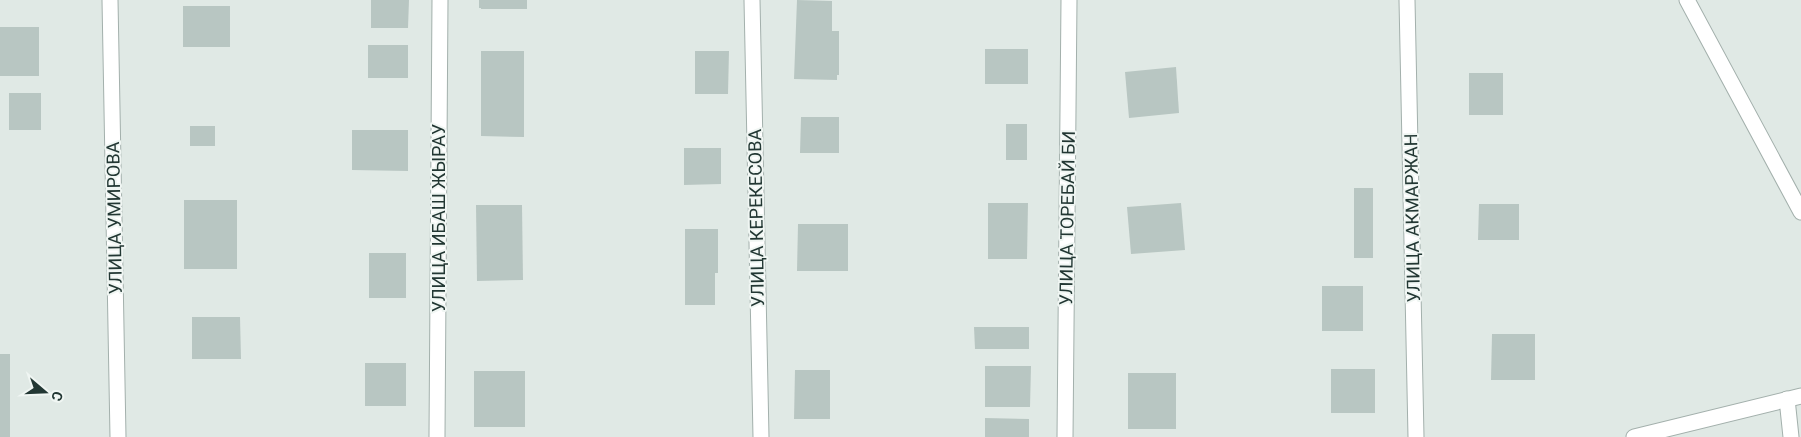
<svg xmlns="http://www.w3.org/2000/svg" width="1801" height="437" viewBox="0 0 1801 437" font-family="Roboto,sans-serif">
<rect width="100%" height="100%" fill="#e0e9e5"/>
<!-- building -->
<g fill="#b8c6c2">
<path d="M371,0H409L408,28H371Z"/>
<path d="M479,0H527V9H481V8H479Z"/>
<path d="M797,0L832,1V31H839V75H837V80L794,79Z"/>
<rect x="183" y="6" width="47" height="41"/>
<rect x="0" y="27" width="39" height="49"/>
<rect x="368" y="45" width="40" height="33"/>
<rect x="985" y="49" width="43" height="35"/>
<path d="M481,51H524V137L481,136Z"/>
<path d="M695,51H729L728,94H695Z"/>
<path d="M1176,67L1179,113L1129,118L1125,72Z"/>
<rect x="1469" y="73" width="34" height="42"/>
<rect x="9" y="93" width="32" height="37"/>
<path d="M801,117H839V153H800Z"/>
<rect x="1006" y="124" width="21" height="36"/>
<rect x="190" y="126" width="25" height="20"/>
<path d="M352,130H408V171L352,170Z"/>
<path d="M684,148H721V184L684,185Z"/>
<rect x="1354" y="188" width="19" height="70"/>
<rect x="184" y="200" width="53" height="69"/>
<path d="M988,203H1028L1027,259H988Z"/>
<path d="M1181,203L1185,250L1131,254L1127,207Z"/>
<path d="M1479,204H1519V240H1478Z"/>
<path d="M476,205H522L523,280L477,281Z"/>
<path d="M798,224H848V271H797Z"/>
<path d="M685,229H718V273H715V305H685Z"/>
<rect x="369" y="253" width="37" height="45"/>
<rect x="1322" y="286" width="41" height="45"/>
<path d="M192,317H240L241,359H192Z"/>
<path d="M974,327H1029V349H975Z"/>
<path d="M1492,334H1535V380H1491Z"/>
<rect x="0" y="354" width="10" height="83"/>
<rect x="365" y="363" width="41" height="43"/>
<path d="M985,366H1031L1030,407H985Z"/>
<rect x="1331" y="369" width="44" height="44"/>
<path d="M795,370H830V419H794Z"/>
<rect x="474" y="371" width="51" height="56"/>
<rect x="1128" y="373" width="48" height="56"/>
<path d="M985,418L1029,419V437H985Z"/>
</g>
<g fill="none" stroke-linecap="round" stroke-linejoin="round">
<!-- minor casing -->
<g stroke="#a3b0ac" stroke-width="17">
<g id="minor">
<path d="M110,0L118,437"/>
<path d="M752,0L761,437"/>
<path d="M1407,0L1416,437"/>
<path d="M1687,0L1801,212"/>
<path d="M1787,399L1791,437"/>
<path d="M437,437L440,0"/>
<path d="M1065,437L1069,0"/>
<path d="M1634,437L1801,396"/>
</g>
</g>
<!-- minor -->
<use href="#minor" stroke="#fff" stroke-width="15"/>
</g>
<g text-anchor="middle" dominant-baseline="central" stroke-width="4" stroke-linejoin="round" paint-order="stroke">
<!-- street labels -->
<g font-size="18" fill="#223733" stroke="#f0f6f3">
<text transform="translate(114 218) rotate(-91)">УЛИЦА УМИРОВА</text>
<text transform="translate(438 218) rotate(-90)">УЛИЦА ИБАШ ЖЫРАУ</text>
<text transform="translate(756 218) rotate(-91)">УЛИЦА КЕРЕКЕСОВА</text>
<text transform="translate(1067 218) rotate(-89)">УЛИЦА ТОРЕБАЙ БИ</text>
<text transform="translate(1412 218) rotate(-91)">УЛИЦА АКМАРЖАН</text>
</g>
</g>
<!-- north arrow -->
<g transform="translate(45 392) rotate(109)" stroke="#f0f6f3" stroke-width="4" paint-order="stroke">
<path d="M0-4L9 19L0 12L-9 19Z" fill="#223733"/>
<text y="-8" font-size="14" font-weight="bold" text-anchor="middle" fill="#223733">С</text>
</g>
</svg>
